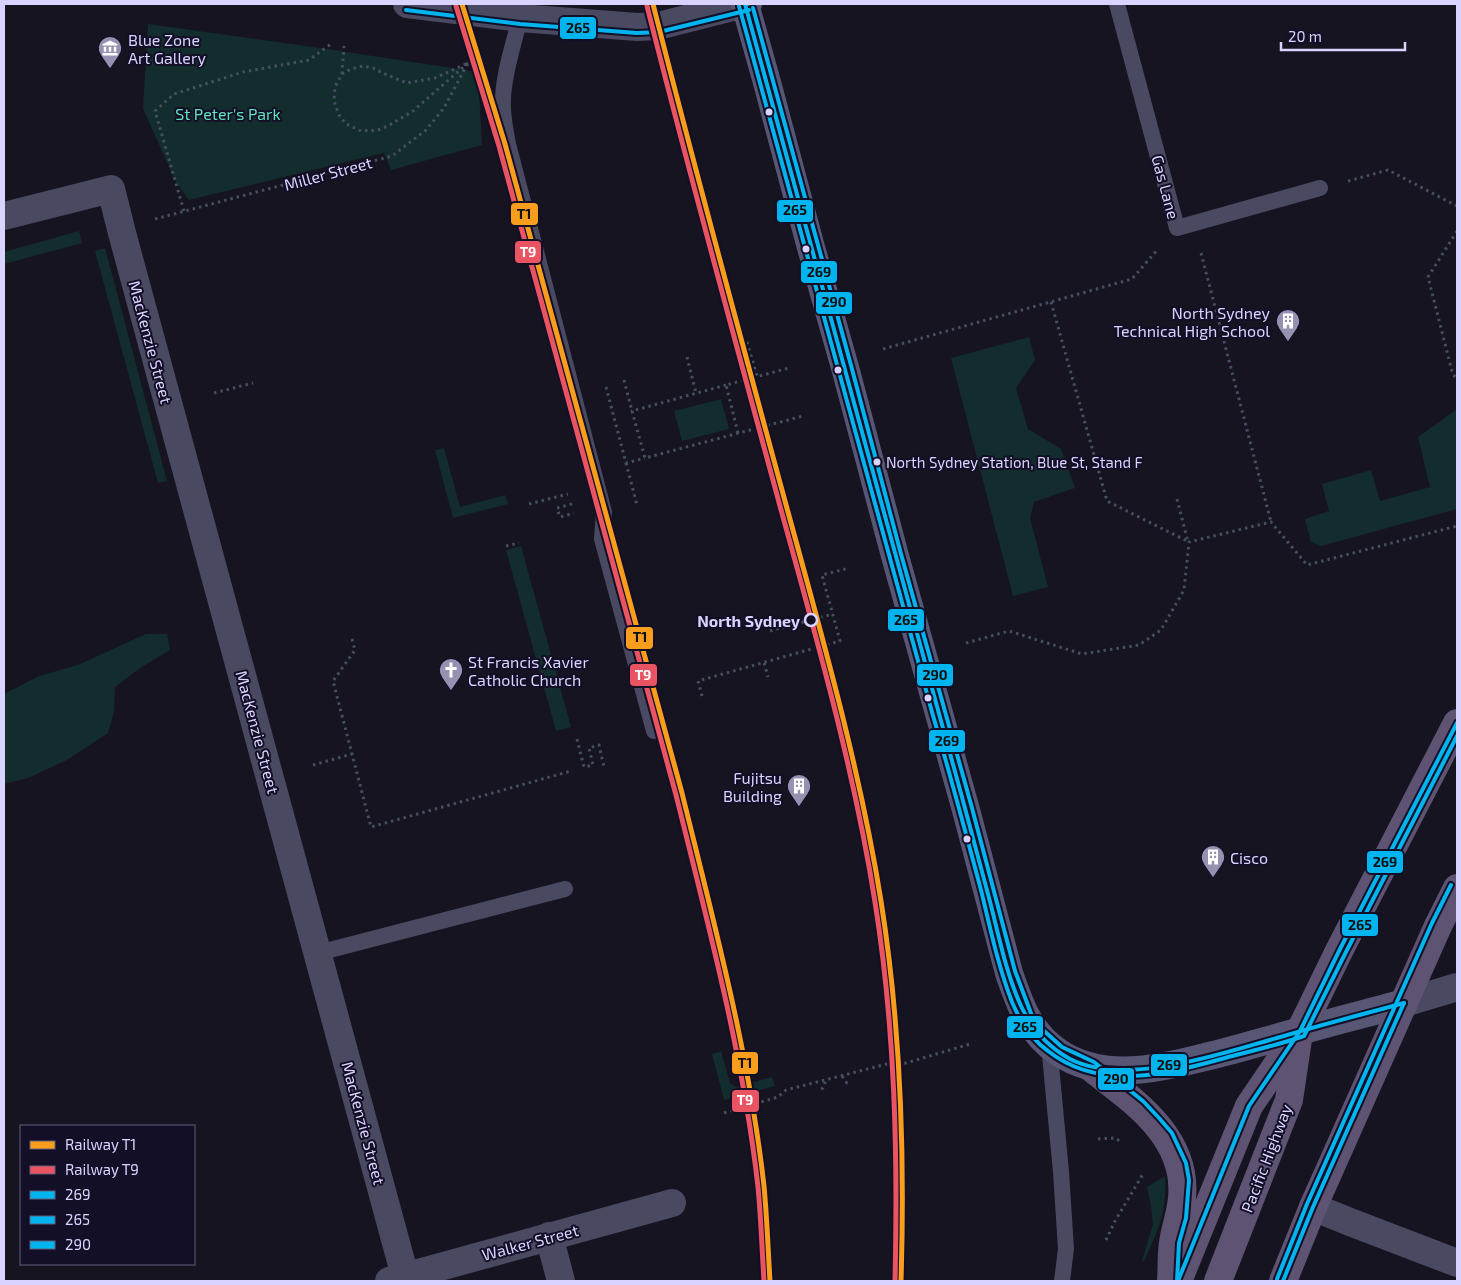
<svg xmlns="http://www.w3.org/2000/svg" width="1461" height="1285" viewBox="0 0 1461 1285" font-family="'Exo 2',sans-serif">
<rect width="100%" height="100%" fill="#161421"/>
<!-- green -->
<g fill="#132c2d">
<path d="M148,24L327,49L478,72L482,145L391,170L384,153L189,200L176,182L143,109Z"/>
<path d="M79,231L82,243L4,264V252Z"/>
<path d="M105,248L167,481L158,483L95,251Z"/>
<path d="M1029,337L1035,360L1016,388L1028,429L1061,449L1075,488L1034,502L1030,518L1048,587L1013,596L951,358Z"/>
<path d="M721,399L729,429L682,441L674,411Z"/>
<path d="M1457,409V509L1321,546L1311,542L1305,519L1329,511L1322,484L1371,470L1380,501L1430,487L1418,437Z"/>
<path d="M444,448L460,507L505,495L508,504L453,518L435,450Z"/>
<path d="M521,546L571,727L556,731L506,550Z"/>
<path d="M146,634H167L170,650L140,668L115,687L114,712L108,733L67,760L28,778L4,784V694L39,676L78,665Z"/>
<path d="M721,1051L730,1083L736,1087L772,1077L775,1086L724,1100L712,1054Z"/>
<path d="M1165,1176C1167,1213 1159,1228 1144,1261H1142L1153,1224L1151,1206L1147,1187Z"/>
</g>
<g fill="none" stroke-linecap="round" stroke-linejoin="round">
<!-- path -->
<g stroke="#44505f" stroke-width="3" stroke-dasharray="2.5 4" stroke-linecap="butt">
<path d="M468,63L413,111L388,126L378,130L361,131L346,124L339,115L334,101L335,87L342,74L351,69L363,66L373,68L385,74L407,83L435,78Z"/>
<path d="M342,74L344,46"/>
<path d="M1348,181L1388,170L1457,206"/>
<path d="M184,211L155,111L174,94L243,72L309,60L331,44"/>
<path d="M155,219L392,156L426,130L444,108L468,63"/>
<path d="M1457,231L1428,277L1453,375L1457,378"/>
<path d="M1201,253L1271,522"/>
<path d="M1051,302L1107,501L1189,542"/>
<path d="M747,342L757,376"/>
<path d="M883,349L1132,279L1158,249"/>
<path d="M687,357L696,393"/>
<path d="M624,380L632,411"/>
<path d="M726,385L632,411L645,458L803,416"/>
<path d="M606,387L626,463L645,458"/>
<path d="M214,393L253,383"/>
<path d="M738,433L726,385L789,368"/>
<path d="M626,463L637,505"/>
<path d="M1177,499L1188,542"/>
<path d="M529,504L568,494"/>
<path d="M572,504L557,508L560,517L574,513"/>
<path d="M506,546L519,543"/>
<path d="M770,631L833,614"/>
<path d="M352,639L355,650L333,681L371,827L571,771"/>
<path d="M966,643L1009,631L1082,654L1139,645L1161,630L1184,590L1189,542L1271,522L1307,565L1457,526"/>
<path d="M764,663L768,677"/>
<path d="M702,696L698,681L840,641L822,575L849,568"/>
<path d="M577,739L584,767L593,765L589,748L599,745L604,767"/>
<path d="M313,765L352,754"/>
<path d="M842,1076L847,1083L850,1082"/>
<path d="M821,1089L823,1088L826,1080"/>
<path d="M724,1113L778,1097L786,1090L887,1064L906,1063L970,1044"/>
<path d="M1098,1139L1115,1138L1121,1142"/>
<path d="M1106,1240L1115,1221L1143,1174"/>
</g>
<!-- service -->
<g stroke="#4a4962" stroke-width="16">
<path d="M1117,4L1177,228L1320,188"/>
<path d="M520,18C514,43 504,72 503,98C502,113 505,129 508,144L604,512L602,539L654,731"/>
<path d="M318,953L565,889"/>
<path d="M1049,1044L1061,1172L1066,1249L1062,1281"/>
</g>
<!-- minor -->
<g stroke="#4a4962" stroke-width="28">
<path d="M4,216L111,189L122,233L405,1276"/>
<path d="M1313,1207L1350,1222L1457,1263"/>
<path d="M549,1236L561,1281"/>
<path d="M389,1281L672,1203"/>
</g>
<!-- tertiary -->
<g stroke="#4a4962" stroke-width="28">
<path d="M407,4L520,18L637,27L658,26L745,4"/>
<path d="M1404,1003L1457,987"/>
</g>
<!-- secondary -->
<path stroke="#575674" stroke-width="28" d="M748,4H745L768,86L810,244L846,371L895,556L966,810L1009,973C1020,1005 1029,1032 1058,1052C1102,1082 1158,1069 1205,1057C1236,1050 1267,1040 1297,1032C1332,1022 1368,1013 1404,1003"/>
<!-- primary -->
<g stroke="#5e5373" stroke-width="28">
<path d="M1090,1067C1132,1100 1188,1136 1182,1198C1181,1213 1175,1228 1173,1243C1171,1255 1172,1269 1171,1281"/>
<path d="M1178,1281L1249,1106L1300,1031L1340,949L1457,723"/>
<path d="M1218,1281L1289,1100L1298,1039"/>
<path d="M1283,1281L1313,1207L1438,926L1457,888"/>
</g>
<!-- bus-1 casing -->
<g stroke="#130f26" stroke-width="8">
<g id="bus-1">
<path d="M748,4H745C811,239 872,475 938,710C955,771 972,833 988,894C998,931 1005,971 1021,1006C1032,1029 1048,1047 1070,1059C1127,1088 1225,1052 1284,1036C1324,1024 1364,1014 1404,1003"/>
<path d="M1178,1281L1249,1106L1300,1031L1340,949L1457,723"/>
<path d="M1283,1281L1313,1207L1404,1003"/>
</g>
</g>
<!-- bus-2 casing -->
<g stroke="#130f26" stroke-width="8">
<g id="bus-2">
<path d="M739,6C805,241 866,477 932,712C949,771 965,830 981,890C990,927 998,966 1012,1002C1020,1021 1031,1039 1048,1051C1100,1092 1167,1074 1225,1058C1251,1051 1278,1045 1304,1036L1346,952L1457,736"/>
<path d="M406,10L520,24L637,33L659,32L749,10"/>
</g>
</g>
<!-- bus-3 casing -->
<g stroke="#130f26" stroke-width="8">
<g id="bus-3">
<path d="M753,8L852,369L901,554L972,808L1015,971L1032,1016L1043,1030L1062,1047L1094,1062L1143,1101L1159,1118L1172,1133L1186,1163L1189,1180L1186,1218L1179,1243L1177,1281"/>
<path d="M1277,1279L1307,1204L1432,923L1451,885"/>
</g>
</g>
<!-- bus-1 -->
<use href="#bus-1" stroke="#00b5ef" stroke-width="4"/>
<!-- bus-2 -->
<use href="#bus-2" stroke="#00b5ef" stroke-width="4"/>
<!-- bus-3 -->
<use href="#bus-3" stroke="#00b5ef" stroke-width="4"/>
<!-- rail-1 casing -->
<g stroke="#130f26" stroke-width="9">
<g id="rail-1">
<path d="M462,4L505,144L682,793C714,923 749,1053 764,1186C767,1218 768,1249 770,1281"/>
<path d="M653,4C696,174 742,343 788,512C823,640 860,769 881,901C901,1027 905,1154 901,1281"/>
</g>
</g>
<!-- rail-2 casing -->
<g stroke="#130f26" stroke-width="9">
<g id="rail-2">
<path d="M456,6L499,146L676,795C708,924 743,1054 758,1187C761,1218 762,1250 764,1281"/>
<path d="M647,6C689,173 735,340 780,506C816,637 854,768 875,902C895,1027 898,1154 895,1281"/>
</g>
</g>
<!-- rail-1 -->
<use href="#rail-1" stroke="#f99d1c" stroke-width="5"/>
<!-- rail-2 -->
<use href="#rail-2" stroke="#ea5462" stroke-width="5"/>
</g>
<!-- icons -->
<defs>
<g id="museum-pin" transform="scale(1.25)"><path d="M0 17L-7.5 6A9.5 9.5 0 1 1 7.5 6Z" fill="#9591b1" stroke="#130f26"/><path d="M0-6L6-3V-2H-6V-3ZM-5-1h2V3h-2ZM-1-1h2V3h-2ZM3-1h2V3H3ZM-6 4H6V6H-6Z" fill="#fff"/></g>
<g id="building-pin" transform="scale(1.25)"><path d="M0 17L-7.5 6A9.5 9.5 0 1 1 7.5 6Z" fill="#9591b1" stroke="#130f26"/><path d="M-4-6H4V6H1V3H-1V6H-4ZM-2.5-4.3h1.7v1.8h-1.7ZM.8-4.3h1.7v1.8H.8ZM-2.5-1h1.7V.8h-1.7ZM.8-1h1.7V.8H.8Z" fill="#fff"/></g>
<g id="church-pin" transform="scale(1.25)"><path d="M0 17L-7.5 6A9.5 9.5 0 1 1 7.5 6Z" fill="#9591b1" stroke="#130f26"/><path d="M-1.2-6h2.4v3.5h3.3v2.4h-3.3V6h-2.4V-.1h-3.3v-2.4h3.3Z" fill="#fff"/></g>
</defs>
<g fill-rule="evenodd">
<use href="#museum-pin" x="110" y="48"/>
<use href="#building-pin" x="1288" y="321"/>
<use href="#church-pin" x="451" y="670"/>
<use href="#building-pin" x="799" y="786"/>
<use href="#building-pin" x="1213" y="857"/>
</g>
<!-- markers -->
<g fill="#d9d4ff" stroke="#130f26" stroke-width="2">
<circle cx="769" cy="112" r="4.5"/>
<circle cx="806" cy="249" r="4.5"/>
<circle cx="838" cy="370" r="4.5"/>
<circle cx="877" cy="462" r="4.5"/>
<circle cx="928" cy="698" r="4.5"/>
<circle cx="967" cy="839" r="4.5"/>
</g>
<circle fill="#130f26" stroke="#d9d4ff" stroke-width="2.5" cx="811" cy="620" r="6"/>
<g text-anchor="middle" dominant-baseline="central" stroke-width="4" stroke-linejoin="round" paint-order="stroke">
<!-- bus labels -->
<g font-size="15" fill="#d9d4ff" stroke="#130f26" text-anchor="start">
<text x="886" y="462">North Sydney Station, Blue St, Stand F</text>
</g>
<!-- poi labels -->
<g font-size="16" fill="#d9d4ff" stroke="#130f26" text-anchor="start">
<text x="128" y="39">Blue Zone<tspan x="128" dy="18">Art Gallery</tspan></text>
<text x="1270" y="312" text-anchor="end">North Sydney<tspan x="1270" dy="18">Technical High School</tspan></text>
<text x="468" y="661">St Francis Xavier<tspan x="468" dy="18">Catholic Church</tspan></text>
<text x="782" y="777" text-anchor="end">Fujitsu<tspan x="782" dy="18">Building</tspan></text>
<text x="1230" y="857">Cisco</text>
</g>
<!-- park labels -->
<g font-size="16" fill="#5fe0c0" stroke="#130f26">
<text x="228" y="113">St Peter's Park</text>
</g>
<!-- street labels -->
<g font-size="16" fill="#d9d4ff" stroke="#130f26">
<text transform="translate(328 173) rotate(-15)">Miller Street</text>
<text transform="translate(1166 187) rotate(75)">Gas Lane</text>
<text transform="translate(151 342) rotate(75)">MacKenzie Street</text>
<text transform="translate(258 732) rotate(75)">MacKenzie Street</text>
<text transform="translate(364 1123) rotate(75)">MacKenzie Street</text>
<text transform="translate(1266 1158) rotate(-69)">Pacific Highway</text>
<text transform="translate(530 1242) rotate(-15)">Walker Street</text>
</g>
<!-- stop labels -->
<g font-size="16" font-weight="bold" fill="#d9d4ff" stroke="#130f26" text-anchor="end">
<text x="800" y="620">North Sydney</text>
</g>
</g>
<g stroke="#130f26" stroke-width="2">
<rect x="559" y="16" width="38" height="24" rx="5" fill="#00b5ef"/>
<rect x="776" y="199" width="38" height="24" rx="5" fill="#00b5ef"/>
<rect x="510" y="202" width="29" height="24" rx="5" fill="#f99d1c"/>
<rect x="514" y="240" width="28" height="24" rx="5" fill="#ea5462"/>
<rect x="800" y="260" width="38" height="24" rx="5" fill="#00b5ef"/>
<rect x="815" y="291" width="38" height="24" rx="5" fill="#00b5ef"/>
<rect x="887" y="608" width="38" height="24" rx="5" fill="#00b5ef"/>
<rect x="625" y="626" width="29" height="24" rx="5" fill="#f99d1c"/>
<rect x="629" y="663" width="29" height="24" rx="5" fill="#ea5462"/>
<rect x="916" y="663" width="38" height="24" rx="5" fill="#00b5ef"/>
<rect x="928" y="729" width="38" height="24" rx="5" fill="#00b5ef"/>
<rect x="1366" y="850" width="38" height="24" rx="5" fill="#00b5ef"/>
<rect x="1341" y="913" width="38" height="24" rx="5" fill="#00b5ef"/>
<rect x="1006" y="1015" width="38" height="24" rx="5" fill="#00b5ef"/>
<rect x="731" y="1051" width="28" height="24" rx="5" fill="#f99d1c"/>
<rect x="1150" y="1053" width="38" height="24" rx="5" fill="#00b5ef"/>
<rect x="1097" y="1067" width="38" height="24" rx="5" fill="#00b5ef"/>
<rect x="731" y="1089" width="29" height="24" rx="5" fill="#ea5462"/>
</g>
<g font-size="14" text-anchor="middle" font-weight="bold" fill="#fff">
<text x="528" y="257">T9</text>
<text x="643" y="680">T9</text>
<text x="745" y="1105">T9</text>
</g>
<g font-size="14" text-anchor="middle" font-weight="bold" fill="#111">
<text x="578" y="33">265</text>
<text x="795" y="215">265</text>
<text x="524" y="219">T1</text>
<text x="819" y="277">269</text>
<text x="834" y="307">290</text>
<text x="906" y="625">265</text>
<text x="640" y="642">T1</text>
<text x="935" y="680">290</text>
<text x="947" y="746">269</text>
<text x="1385" y="867">269</text>
<text x="1360" y="930">265</text>
<text x="1025" y="1032">265</text>
<text x="745" y="1068">T1</text>
<text x="1169" y="1070">269</text>
<text x="1116" y="1084">290</text>
</g>
<!-- border -->
<rect width="1461" height="1285" fill="none" stroke="#d9d4ff" stroke-width="10"/>
<!-- legend -->
<rect x="20" y="1125" width="175" height="140" fill="#130f26" stroke="#625e7d"/>
<rect x="30" y="1141" width="25" height="8" fill="#f99d1c" stroke="#625e7d"/>
<text x="65" y="1150" font-size="15" fill="#d9d4ff">Railway T1</text>
<rect x="30" y="1166" width="25" height="8" fill="#ea5462" stroke="#625e7d"/>
<text x="65" y="1175" font-size="15" fill="#d9d4ff">Railway T9</text>
<rect x="30" y="1191" width="25" height="8" fill="#00b5ef" stroke="#625e7d"/>
<text x="65" y="1200" font-size="15" fill="#d9d4ff">269</text>
<rect x="30" y="1216" width="25" height="8" fill="#00b5ef" stroke="#625e7d"/>
<text x="65" y="1225" font-size="15" fill="#d9d4ff">265</text>
<rect x="30" y="1241" width="25" height="8" fill="#00b5ef" stroke="#625e7d"/>
<text x="65" y="1250" font-size="15" fill="#d9d4ff">290</text>
<!-- scale -->
<path d="M1281 42v8h124v-8" fill="none" stroke="#d9d4ff" stroke-width="2.5"/>
<text x="1288" y="42" font-size="15" fill="#d9d4ff" stroke="#130f26" stroke-width="4" paint-order="stroke">20 m</text>
</svg>
